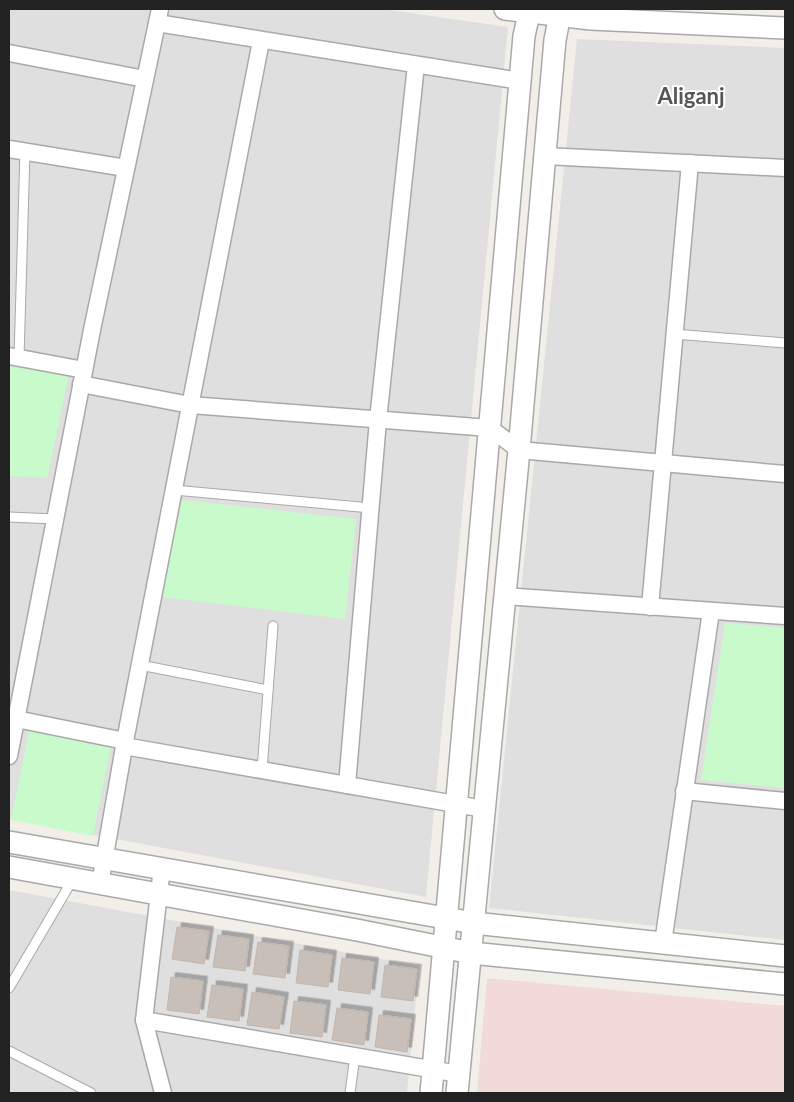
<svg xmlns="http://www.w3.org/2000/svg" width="794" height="1102" viewBox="0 0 794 1102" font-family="Lato,sans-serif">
<defs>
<filter id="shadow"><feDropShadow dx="4.5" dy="-4.5" stdDeviation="0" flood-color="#0004"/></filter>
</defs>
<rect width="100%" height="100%" fill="#f2efe9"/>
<!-- residential -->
<g fill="#e0dfdf">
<path d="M9,9H382L508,27L426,897L9,819Z"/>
<path d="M577,39L785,48V940L489,908Z"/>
<path d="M9,890L419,966L407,1093H9Z"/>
</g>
<!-- commercial -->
<path fill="#f2dad9" d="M487,978L785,1006V1093H477Z"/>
<!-- park -->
<g fill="#c8facc">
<path d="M9,364L69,374L47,478L9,476Z"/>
<path d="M182,500L356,519L345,619L161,597Z"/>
<path d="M725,623L785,628V788L701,780Z"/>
<path d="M30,726L112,742L93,836L11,820Z"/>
</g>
<!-- building -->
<g fill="#c7bfb8" stroke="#c4b6ab" filter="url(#shadow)">
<path d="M177,927L209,931L204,964L172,959Z"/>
<path d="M218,935L249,939L245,971L213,967Z"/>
<path d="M258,942L289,946L285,978L253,974Z"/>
<path d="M300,950L332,955L328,987L296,983Z"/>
<path d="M342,958L374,962L370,994L338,990Z"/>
<path d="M385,965L417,969L413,1001L381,997Z"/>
<path d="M171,977L203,981L199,1014L167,1010Z"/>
<path d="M212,985L243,989L239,1021L207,1017Z"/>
<path d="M252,992L284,997L279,1029L247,1025Z"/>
<path d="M294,1001L326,1005L322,1037L290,1033Z"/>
<path d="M337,1008L368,1012L364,1045L332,1040Z"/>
<path d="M379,1015L411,1019L407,1052L375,1047Z"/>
</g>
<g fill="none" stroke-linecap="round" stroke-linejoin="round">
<!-- service casing -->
<g stroke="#a9a9a9" stroke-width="11">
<g id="service">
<path d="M674,334L785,343"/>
<path d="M19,358L25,151"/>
<path d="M174,490L371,508"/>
<path d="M9,517L55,519"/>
<path d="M140,665L268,690"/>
<path d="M262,770L273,626"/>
<path d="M9,988L73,879"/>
<path d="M9,1051L91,1093"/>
<path d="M350,1093L355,1056"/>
</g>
</g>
<!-- minor casing -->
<g stroke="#a9a9a9" stroke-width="19">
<g id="minor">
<path d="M157,23L520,81"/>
<path d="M9,53L145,79"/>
<path d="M9,149L126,168"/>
<path d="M545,156L785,168"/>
<path d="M9,356L84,370"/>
<path d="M81,384L190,405L490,428L519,450L785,474"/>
<path d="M505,596L785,616"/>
<path d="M650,607L690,163"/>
<path d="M16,719L125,741"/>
<path d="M124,746L484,809"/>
<path d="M9,756L93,325L160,9"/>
<path d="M347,785L378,420L416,65"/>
<path d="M684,791L785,801"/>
<path d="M162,868L144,1020L163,1093"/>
<path d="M100,884L125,741L261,41"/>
<path d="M663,943L711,611"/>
<path d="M144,1020L459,1074"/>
</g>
</g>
<!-- tertiary casing -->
<g stroke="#a9a9a9" stroke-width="24">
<g id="tertiary">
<path d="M505,9L591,19L785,28"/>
<path d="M9,842L474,923L785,956"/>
<path d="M9,867L357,930L471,953L785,984"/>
<path d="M431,1093L524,36L530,9"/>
<path d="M457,1093L519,450L555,40L561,9"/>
</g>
</g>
<!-- service -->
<use href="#service" stroke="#fff" stroke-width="9"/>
<!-- minor -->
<use href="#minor" stroke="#fff" stroke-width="16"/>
<!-- tertiary -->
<use href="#tertiary" stroke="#fff" stroke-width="21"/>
</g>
<g text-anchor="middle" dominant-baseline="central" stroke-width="4" stroke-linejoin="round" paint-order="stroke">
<!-- district labels -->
<g font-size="22" font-weight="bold" fill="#555" stroke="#fff">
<text x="691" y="95">Aliganj</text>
</g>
</g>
<!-- border -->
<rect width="794" height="1102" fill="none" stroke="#222222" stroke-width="20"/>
</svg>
